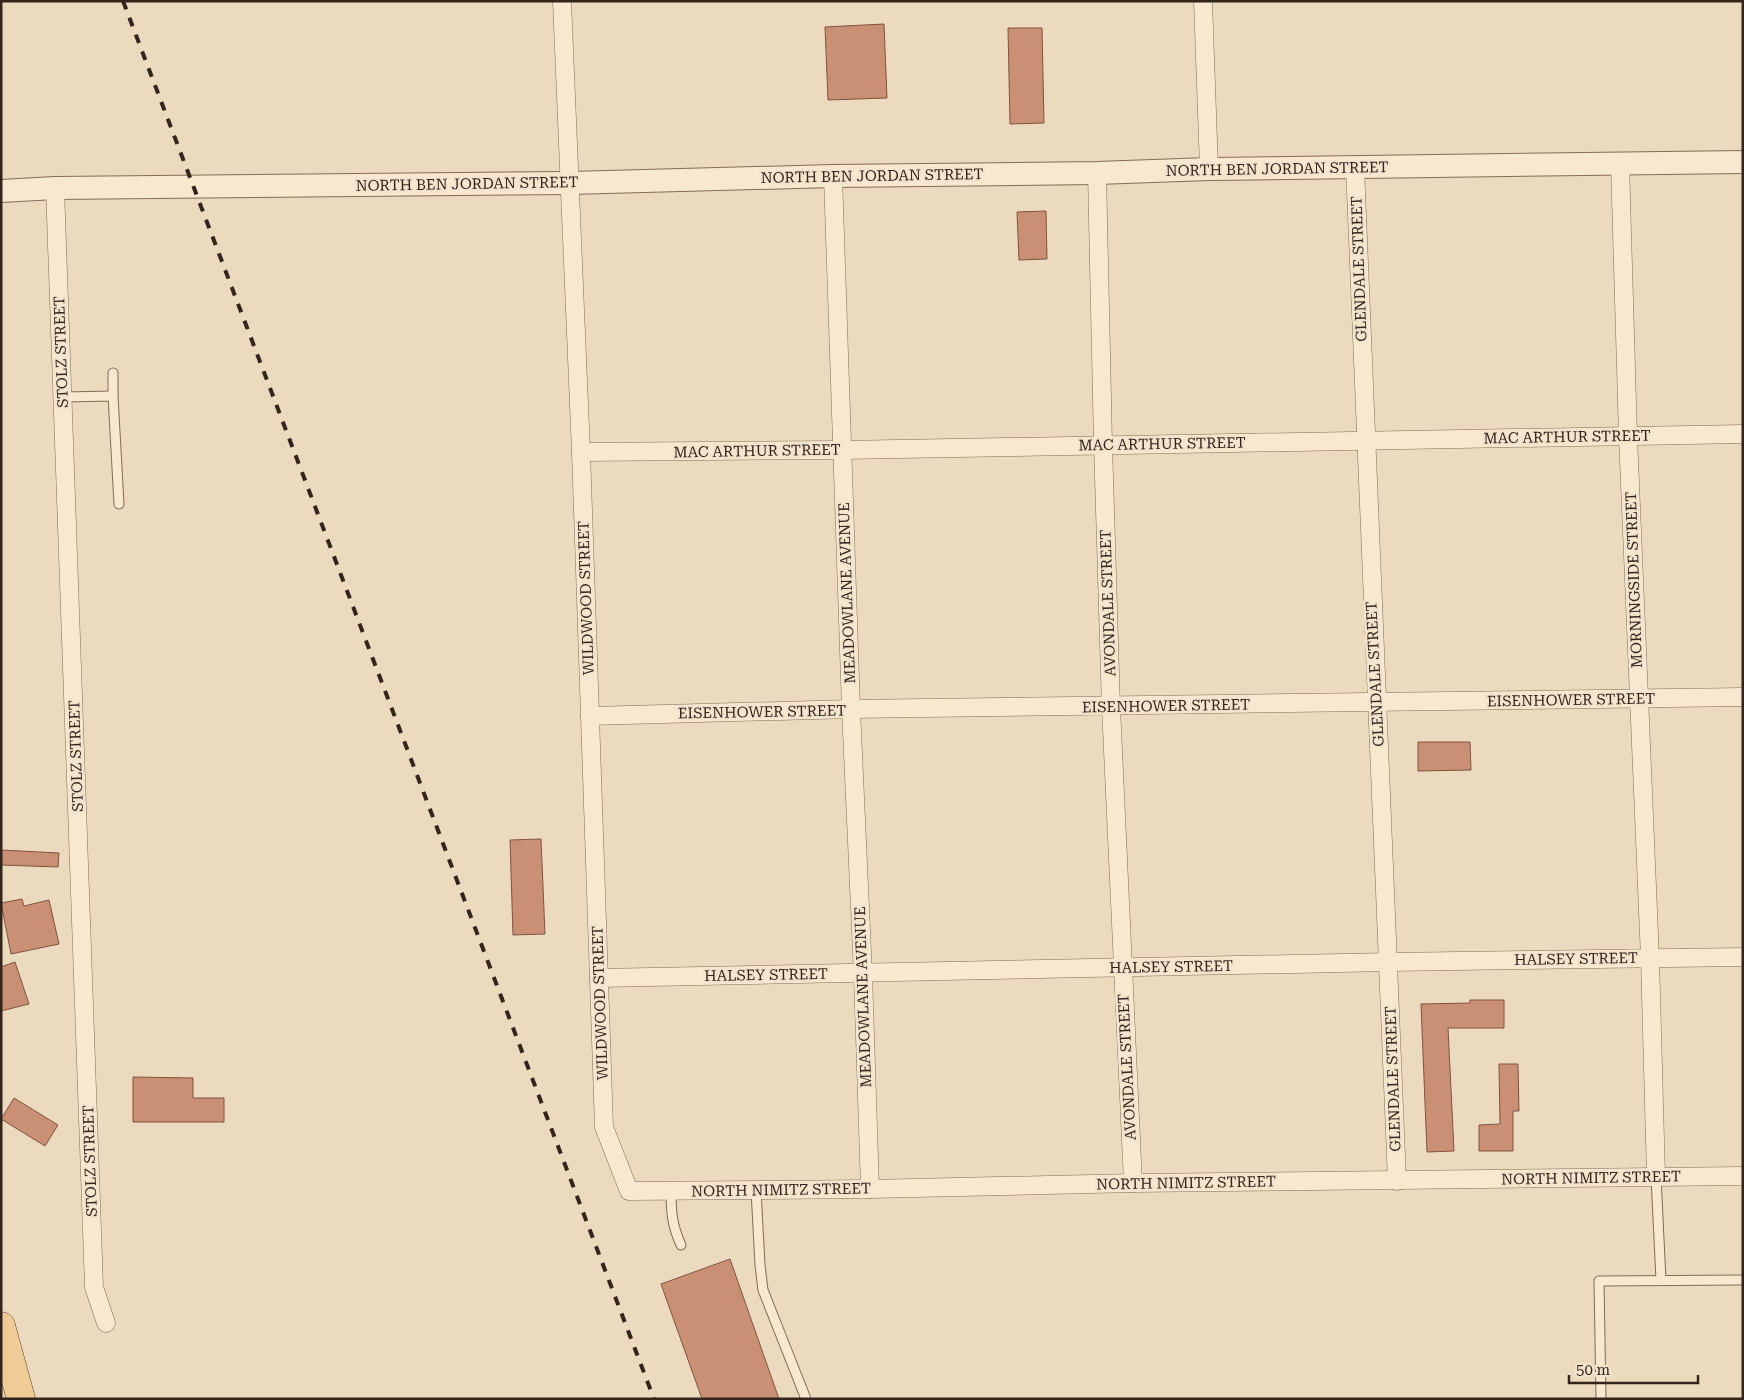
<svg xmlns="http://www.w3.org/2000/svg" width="1744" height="1400" viewBox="0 0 1744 1400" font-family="'Roboto Serif',serif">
<rect width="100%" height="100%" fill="#ecdabe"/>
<!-- building -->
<g fill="#c99075" stroke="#81533e">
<path d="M884,24L887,98L828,100L825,27Z"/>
<path d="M1008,28H1042L1044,123L1010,124Z"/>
<path d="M1046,211L1047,259L1019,260L1017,212Z"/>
<path d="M1418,742H1470L1471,770L1418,771Z"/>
<path d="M541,839L545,934L513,935L510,840Z"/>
<path d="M1,850L59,853L58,867L1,865Z"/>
<path d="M22,899L24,906L49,900L59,944L11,954L1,903Z"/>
<path d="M15,962L29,1004L1,1011V967Z"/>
<path d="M1470,1000H1504V1028H1448L1454,1151L1427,1152L1421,1004L1470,1003Z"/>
<path d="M1499,1064H1518L1519,1111H1513V1151H1479V1125L1500,1124Z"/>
<path d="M133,1077L193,1078V1098H224V1122H133Z"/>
<path d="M14,1098L58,1125L45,1146L1,1119Z"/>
<path d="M730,1259L779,1399H702L661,1284Z"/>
</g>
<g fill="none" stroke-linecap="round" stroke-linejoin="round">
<!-- service casing -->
<g stroke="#836b57" stroke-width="11">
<g id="service">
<path d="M113,396V373"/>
<path d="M63,397L113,396L119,504"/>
<path d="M1656,1177L1661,1280"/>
<path d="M756,1190L760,1265L763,1290L806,1399"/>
<path d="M671,1191C671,1212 672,1225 681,1245"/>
<path d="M1601,1399L1599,1281L1743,1280"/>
</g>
</g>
<!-- minor casing -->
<g stroke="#836b57" stroke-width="19">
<g id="minor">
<path d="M562,1L581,452L604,1127L629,1191L870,1189L1133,1183L1743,1176"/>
<path d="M1203,1L1209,169"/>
<path d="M1620,164L1628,436L1650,958L1656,1177"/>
<path d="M1355,167L1397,1181"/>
<path d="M1097,173L1103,444L1111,707L1133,1183"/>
<path d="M833,176L851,709L863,974L870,1189"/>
<path d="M55,188L94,1287L106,1323"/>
<path d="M581,452L842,450L1743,434"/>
<path d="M590,716L851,709L1743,697"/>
<path d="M599,978L1389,962L1743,957"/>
</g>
</g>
<!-- tertiary casing -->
<g stroke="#836b57" stroke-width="24">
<path id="tertiary" d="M1,191L55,188L570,183L833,176L1097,173L1209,169L1743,162"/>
</g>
<!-- primary casing -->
<g stroke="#503a2c" stroke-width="29">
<path id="primary" d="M1,1326L21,1399"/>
</g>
<!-- service -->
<use href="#service" stroke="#f7e8d0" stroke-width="9"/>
<!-- minor -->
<use href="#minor" stroke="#f7e8d0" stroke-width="18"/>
<!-- tertiary -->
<use href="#tertiary" stroke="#f7e8d0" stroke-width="22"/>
<!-- primary -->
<use href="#primary" stroke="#efcb96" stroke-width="28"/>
<!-- rail -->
<path stroke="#33251c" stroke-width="4" stroke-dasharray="9 9" stroke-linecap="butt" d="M123,1L654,1399"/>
</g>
<g text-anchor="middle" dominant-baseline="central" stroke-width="5" stroke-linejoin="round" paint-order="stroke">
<!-- street labels -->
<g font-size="15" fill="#33251c" stroke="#f3e5cd">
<text transform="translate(1277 169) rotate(-1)">NORTH BEN JORDAN STREET</text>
<text transform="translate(872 176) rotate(-1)">NORTH BEN JORDAN STREET</text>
<text transform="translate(467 184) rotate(-1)">NORTH BEN JORDAN STREET</text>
<text transform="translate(1359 269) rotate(-92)">GLENDALE STREET</text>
<text transform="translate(61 352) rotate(-92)">STOLZ STREET</text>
<text transform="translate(1567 437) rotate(-1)">MAC ARTHUR STREET</text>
<text transform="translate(1162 444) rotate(-1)">MAC ARTHUR STREET</text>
<text transform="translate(757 451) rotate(-1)">MAC ARTHUR STREET</text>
<text transform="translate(1634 580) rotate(-92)">MORNINGSIDE STREET</text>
<text transform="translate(847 593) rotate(-92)">MEADOWLANE AVENUE</text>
<text transform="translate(586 598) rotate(-92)">WILDWOOD STREET</text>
<text transform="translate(1108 603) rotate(-92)">AVONDALE STREET</text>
<text transform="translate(1375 674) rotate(-93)">GLENDALE STREET</text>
<text transform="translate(1571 700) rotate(-1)">EISENHOWER STREET</text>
<text transform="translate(1166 706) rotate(-1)">EISENHOWER STREET</text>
<text transform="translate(762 712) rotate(-1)">EISENHOWER STREET</text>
<text transform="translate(76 756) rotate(-92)">STOLZ STREET</text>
<text transform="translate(1576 959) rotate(-1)">HALSEY STREET</text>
<text transform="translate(1171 967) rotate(-1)">HALSEY STREET</text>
<text transform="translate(766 975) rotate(-1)">HALSEY STREET</text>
<text transform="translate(863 997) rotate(-92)">MEADOWLANE AVENUE</text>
<text transform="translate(600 1003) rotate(-92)">WILDWOOD STREET</text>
<text transform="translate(1127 1067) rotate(-93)">AVONDALE STREET</text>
<text transform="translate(1393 1079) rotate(-92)">GLENDALE STREET</text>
<text transform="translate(90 1161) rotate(-92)">STOLZ STREET</text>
<text transform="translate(1591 1178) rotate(-1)">NORTH NIMITZ STREET</text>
<text transform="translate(1186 1183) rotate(-1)">NORTH NIMITZ STREET</text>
<text transform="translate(781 1190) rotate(-1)">NORTH NIMITZ STREET</text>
</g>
</g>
<!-- border -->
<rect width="1744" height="1400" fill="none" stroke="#33251c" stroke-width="5"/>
<!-- scale -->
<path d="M1569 1375v8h129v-8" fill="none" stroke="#33251c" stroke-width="2.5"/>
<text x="1576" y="1375" font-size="15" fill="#33251c" stroke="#f3e5cd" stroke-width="4" paint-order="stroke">50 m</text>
</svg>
